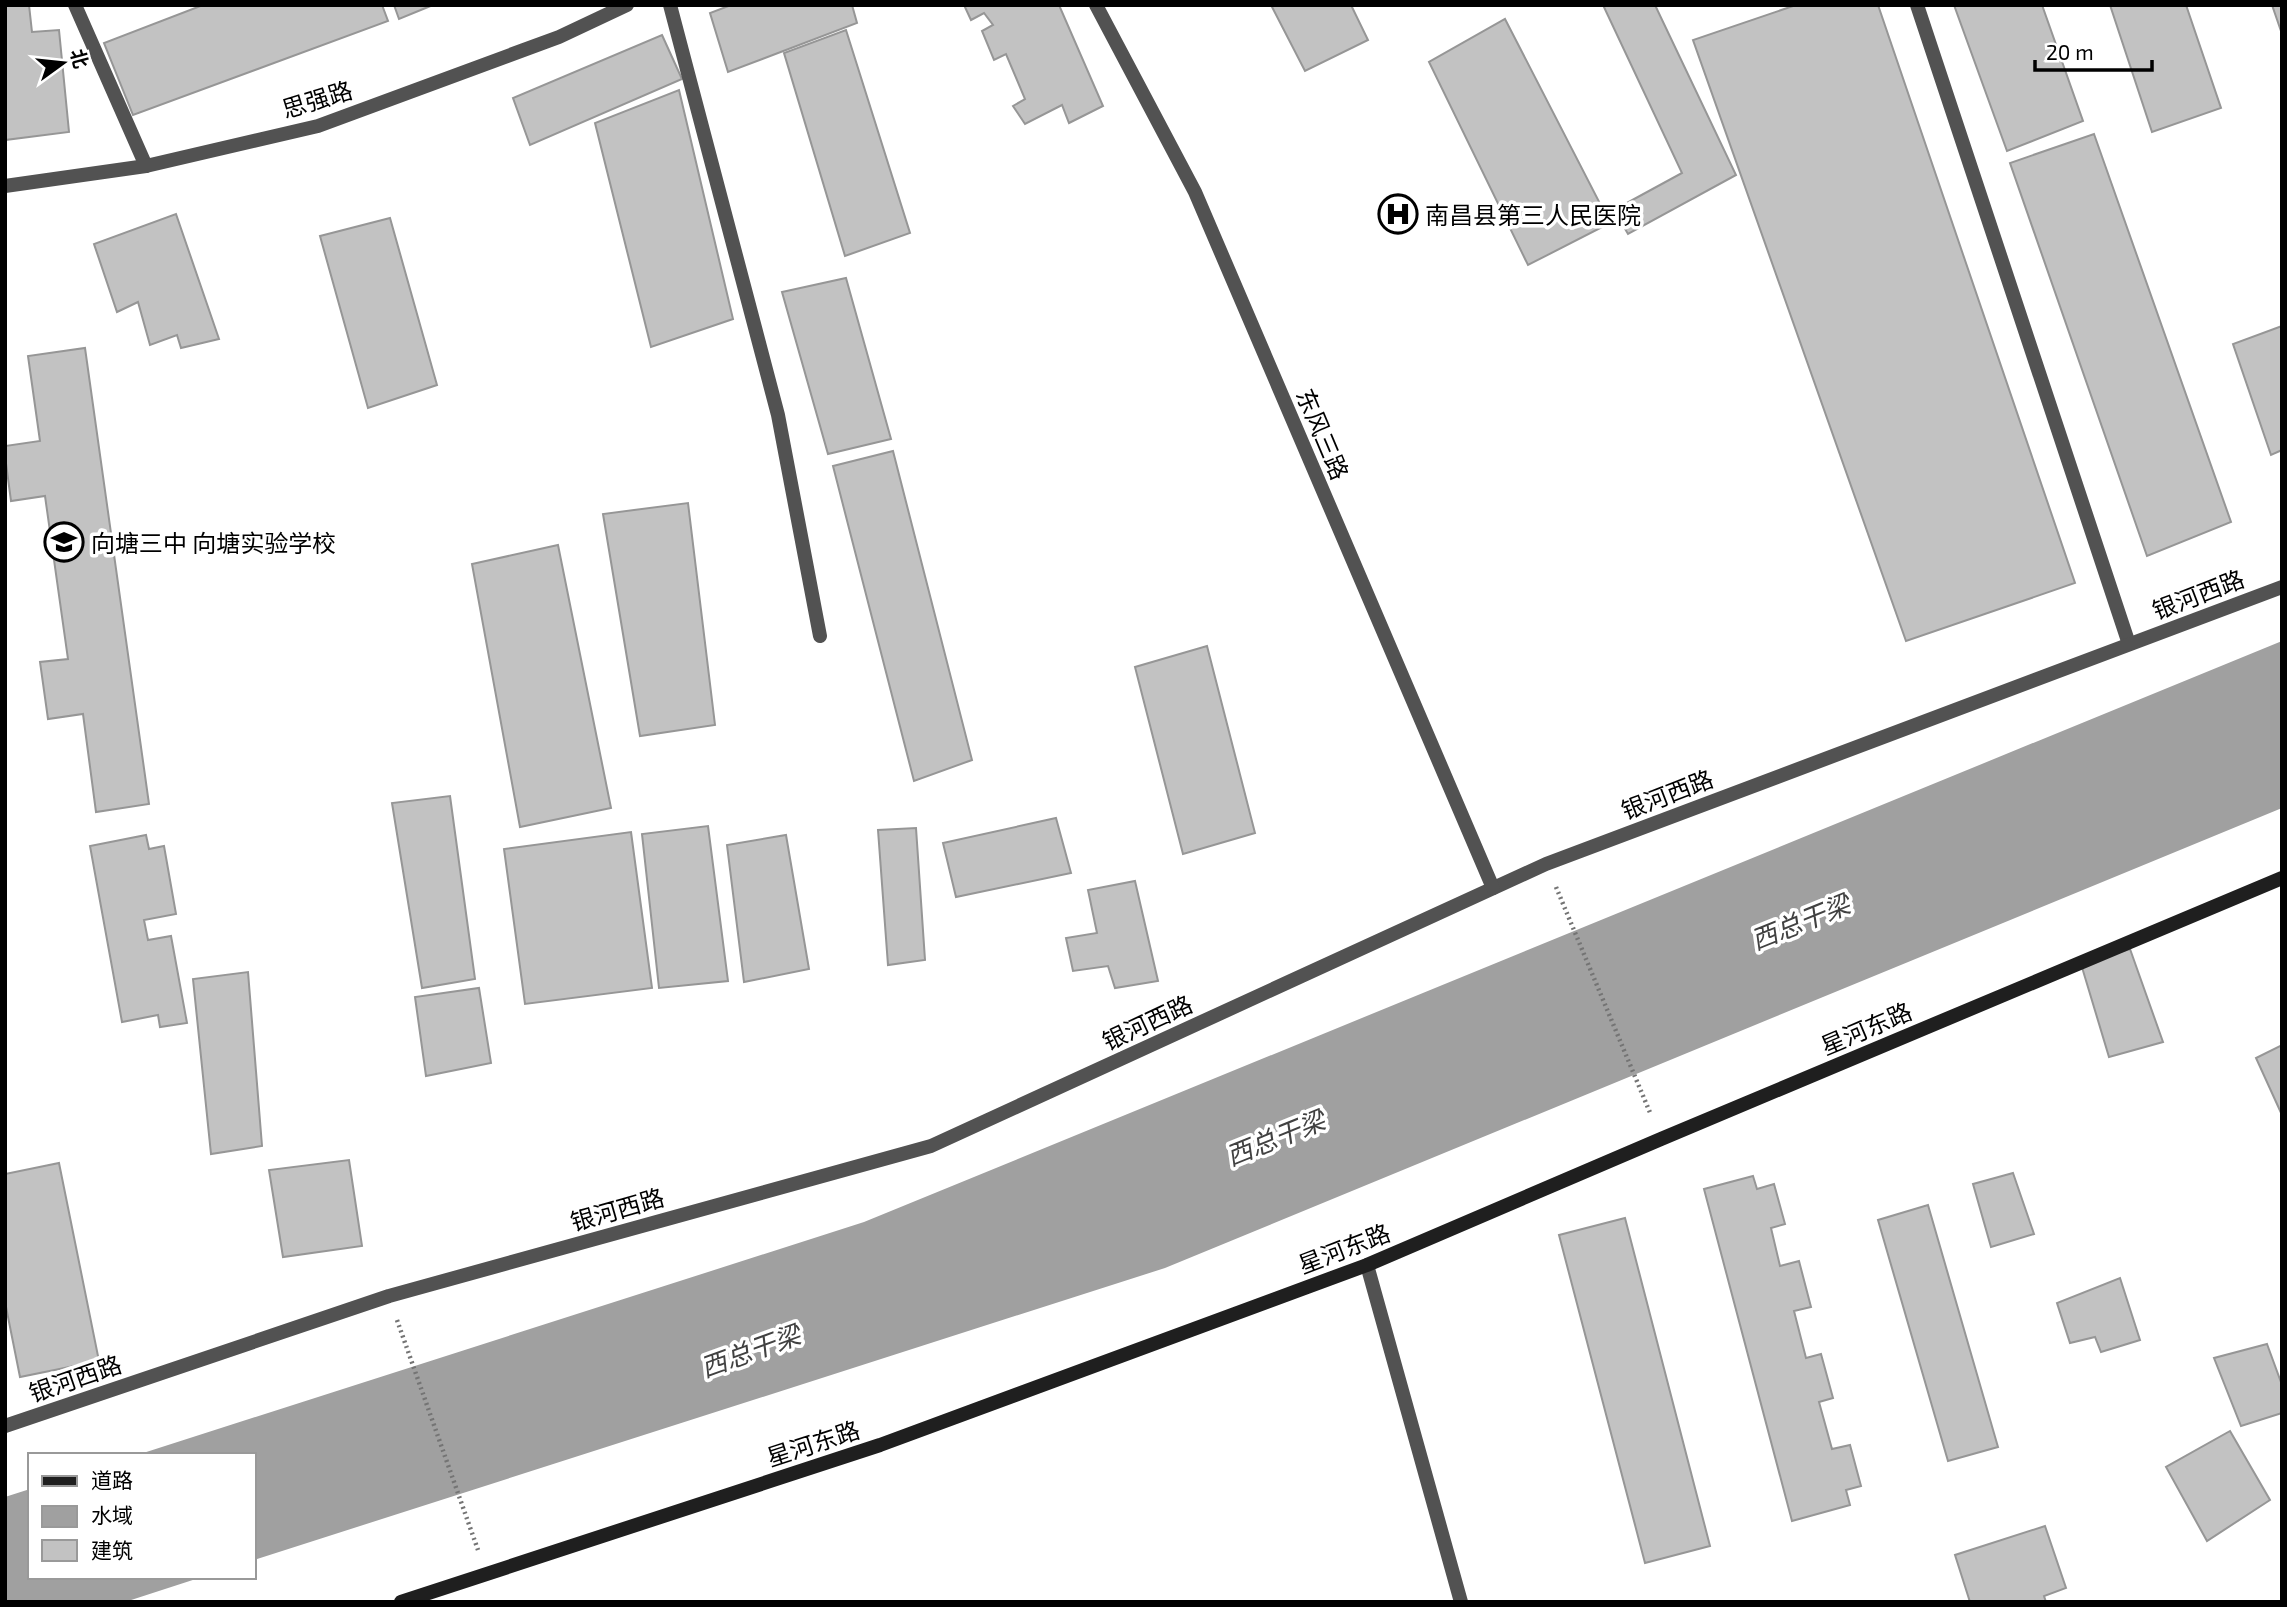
<svg xmlns="http://www.w3.org/2000/svg" width="2287" height="1607" viewBox="0 0 2287 1607" font-family="'Exo 2','Noto Sans SC',sans-serif">
<rect width="100%" height="100%" fill="#fff"/>
<!-- water -->
<g fill="#a0a0a0">
<path d="M2282,641V808L1165,1268L254,1560V1455H137L864,1222Z"/>
<path d="M30,1489V1577H202L125,1602H5V1497Z"/>
</g>
<!-- building -->
<g fill="#c2c2c2" stroke="#969696" stroke-width="2">
<path d="M5,5H29L32,32L59,30L69,132L5,140Z"/>
<path d="M203,5H382L388,21L133,115L104,43Z"/>
<path d="M394,5H433L399,19Z"/>
<path d="M731,5H852L857,23L728,72L710,13Z"/>
<path d="M964,5H1059L1103,106L1069,123L1062,105L1025,124L1013,106L1025,99L1006,54L994,60L982,31L993,25L984,13L971,20Z"/>
<path d="M1271,5H1351L1368,40L1305,71Z"/>
<path d="M1603,5H1655L1736,175L1628,234L1614,210L1682,173Z"/>
<path d="M1796,5H1878L2075,583L1906,641L1693,40Z"/>
<path d="M1954,5H2042L2083,121L2007,151Z"/>
<path d="M2110,5H2186L2221,108L2152,132Z"/>
<path d="M2272,5H2282V34Z"/>
<path d="M1505,19L1610,223L1528,265L1429,62Z"/>
<path d="M846,30L910,233L845,256L784,53Z"/>
<path d="M662,35L682,79L530,145L513,98Z"/>
<path d="M679,90L733,319L651,347L595,123Z"/>
<path d="M2094,134L2231,522L2147,556L2010,163Z"/>
<path d="M176,214L219,339L181,348L177,335L150,345L138,302L117,312L94,244Z"/>
<path d="M390,218L437,385L368,408L320,236Z"/>
<path d="M846,278L891,439L828,454L782,292Z"/>
<path d="M2282,326V450L2271,455L2233,344Z"/>
<path d="M85,348L149,804L96,812L83,714L48,719L40,662L68,659L45,496L11,501L5,456V446L40,441L28,356Z"/>
<path d="M893,451L972,760L914,781L833,466Z"/>
<path d="M688,503L715,725L640,736L603,514Z"/>
<path d="M558,545L611,808L520,827L472,564Z"/>
<path d="M1207,646L1255,833L1183,854L1135,667Z"/>
<path d="M450,796L475,979L422,988L392,803Z"/>
<path d="M1056,818L1071,873L956,897L943,843Z"/>
<path d="M708,826L728,981L659,988L642,834Z"/>
<path d="M916,828L925,960L888,965L878,830Z"/>
<path d="M631,832L652,988L525,1004L504,849Z"/>
<path d="M146,835L149,849L164,846L176,914L144,920L148,940L171,936L187,1023L160,1027L158,1015L122,1022L90,846Z"/>
<path d="M786,835L809,969L744,982L727,845Z"/>
<path d="M1135,881L1158,981L1115,988L1108,966L1073,971L1066,938L1097,933L1088,890Z"/>
<path d="M2130,949L2163,1042L2109,1057L2081,964Z"/>
<path d="M248,972L262,1146L211,1154L193,979Z"/>
<path d="M479,988L491,1063L426,1076L415,997Z"/>
<path d="M2282,1045V1115L2256,1058Z"/>
<path d="M349,1160L362,1246L283,1257L269,1170Z"/>
<path d="M59,1163L99,1361L20,1377L5,1302V1174Z"/>
<path d="M2013,1173L2034,1234L1991,1247L1973,1184Z"/>
<path d="M1753,1176L1757,1189L1774,1184L1785,1224L1771,1228L1780,1266L1799,1261L1811,1307L1794,1311L1806,1358L1821,1354L1833,1398L1819,1402L1832,1449L1850,1445L1861,1486L1846,1490L1850,1505L1792,1521L1704,1189Z"/>
<path d="M1928,1205L1998,1447L1948,1461L1878,1220Z"/>
<path d="M1625,1218L1710,1546L1645,1563L1559,1235Z"/>
<path d="M2120,1278L2140,1340L2101,1352L2095,1337L2070,1343L2057,1303Z"/>
<path d="M2267,1344L2282,1385V1413L2241,1426L2214,1358Z"/>
<path d="M2230,1431L2270,1500L2207,1541L2166,1467Z"/>
<path d="M2045,1526L2066,1588L2044,1596L2046,1602H1970L1955,1555Z"/>
</g>
<g fill="none" stroke-linecap="round" stroke-linejoin="round">
<!-- path -->
<g stroke="#747474" stroke-width="4.5" stroke-dasharray="2 3.5" stroke-linecap="butt">
<path d="M1556,887L1651,1115"/>
<path d="M397,1320L478,1550"/>
</g>
<!-- service -->
<g stroke="#525252" stroke-width="14">
<path d="M75,5L146,166"/>
<path d="M670,5L778,415L820,636"/>
<path d="M1917,5L2129,644"/>
<path d="M1367,1265L1461,1602"/>
</g>
<!-- minor -->
<path stroke="#525252" stroke-width="14" d="M5,1426L389,1296L931,1146L1546,864L2282,587"/>
<!-- tertiary -->
<g stroke="#525252" stroke-width="14">
<path d="M1096,5L1195,192L1493,888"/>
<path d="M5,186L146,166L318,126L559,37L627,5"/>
</g>
<!-- secondary -->
<path stroke="#1f1f1f" stroke-width="14" d="M401,1602L880,1445L1367,1265L1661,1139L2282,878"/>
</g>
<!-- icons -->
<defs>
<g id="hospital-ring" transform="scale(2.0125)"><circle r="9.5" fill="#fff" stroke="#000" stroke-width="1.5"/><path d="M-5-5h3v3.5h4V-5h3V5h-3V1.5h-4V5h-3Z" fill="#000"/></g>
<g id="school-ring" transform="scale(2.0125)"><circle r="9.5" fill="#fff" stroke="#000" stroke-width="1.5"/><path d="M0-5L7-2L0 1L-7-2ZM-4 1L0 2.5L4 1V4Q0 6-4 4Z" fill="#000"/></g>
</defs>
<g fill-rule="evenodd">
<use href="#hospital-ring" x="1398" y="214"/>
<use href="#school-ring" x="64" y="542"/>
</g>
<g text-anchor="middle" dominant-baseline="central" stroke-width="7" stroke-linejoin="round" paint-order="stroke">
<!-- street labels -->
<g font-size="24" fill="#000" stroke="#fff">
<text transform="translate(317 99) rotate(-17)">思强路</text>
<text transform="translate(1323 434) rotate(67)">东风三路</text>
<text transform="translate(2198 594) rotate(-21)">银河西路</text>
<text transform="translate(1667 794) rotate(-21)">银河西路</text>
<text transform="translate(1147 1022) rotate(-25)">银河西路</text>
<text transform="translate(1866 1028) rotate(-23)">星河东路</text>
<text transform="translate(617 1209) rotate(-16)">银河西路</text>
<text transform="translate(1344 1248) rotate(-21)">星河东路</text>
<text transform="translate(75 1378) rotate(-19)">银河西路</text>
<text transform="translate(813 1443) rotate(-18)">星河东路</text>
</g>
<!-- poi labels -->
<g font-size="24" fill="#000" stroke="#fff" text-anchor="start">
<text x="1425" y="214">南昌县第三人民医院</text>
<text x="91" y="542">向塘三中 向塘实验学校</text>
</g>
<!-- water labels -->
<g font-size="26" font-style="italic" fill="#414141" stroke="#fff">
<text transform="translate(1800 921) rotate(-22)">西总干梁</text>
<text transform="translate(1275 1137) rotate(-22)">西总干梁</text>
<text transform="translate(750 1350) rotate(-20)">西总干梁</text>
</g>
</g>
<!-- border -->
<rect width="2287" height="1607" fill="none" stroke="#000000" stroke-width="14"/>
<!-- legend -->
<rect x="28" y="1453" width="228" height="126" fill="#ffffff" stroke="#999999" stroke-width="2"/>
<rect x="42" y="1476" width="35" height="10" fill="#1f1f1f" stroke="#999999" stroke-width="2"/>
<text x="91" y="1488" font-size="21" fill="#000000">道路</text>
<rect x="42" y="1506" width="35" height="21" fill="#a0a0a0" stroke="#999999" stroke-width="2"/>
<text x="91" y="1523" font-size="21" fill="#000000">水域</text>
<rect x="42" y="1540" width="35" height="21" fill="#c2c2c2" stroke="#999999" stroke-width="2"/>
<text x="91" y="1558" font-size="21" fill="#000000">建筑</text>
<!-- north arrow -->
<g transform="translate(63 63) rotate(75)" stroke="#ffffff" stroke-width="5" paint-order="stroke">
<path d="M0-5L12 26L0 18L-12 26Z" fill="#000000"/>
<text y="-10" font-size="19" font-weight="bold" text-anchor="middle" fill="#000000">北</text>
</g>
<!-- scale -->
<path d="M2035 60v10h117v-10" fill="none" stroke="#000000" stroke-width="3.5"/>
<text x="2046" y="60" font-size="21" fill="#000000" stroke="#ffffff" stroke-width="5" paint-order="stroke">20 m</text>
</svg>
